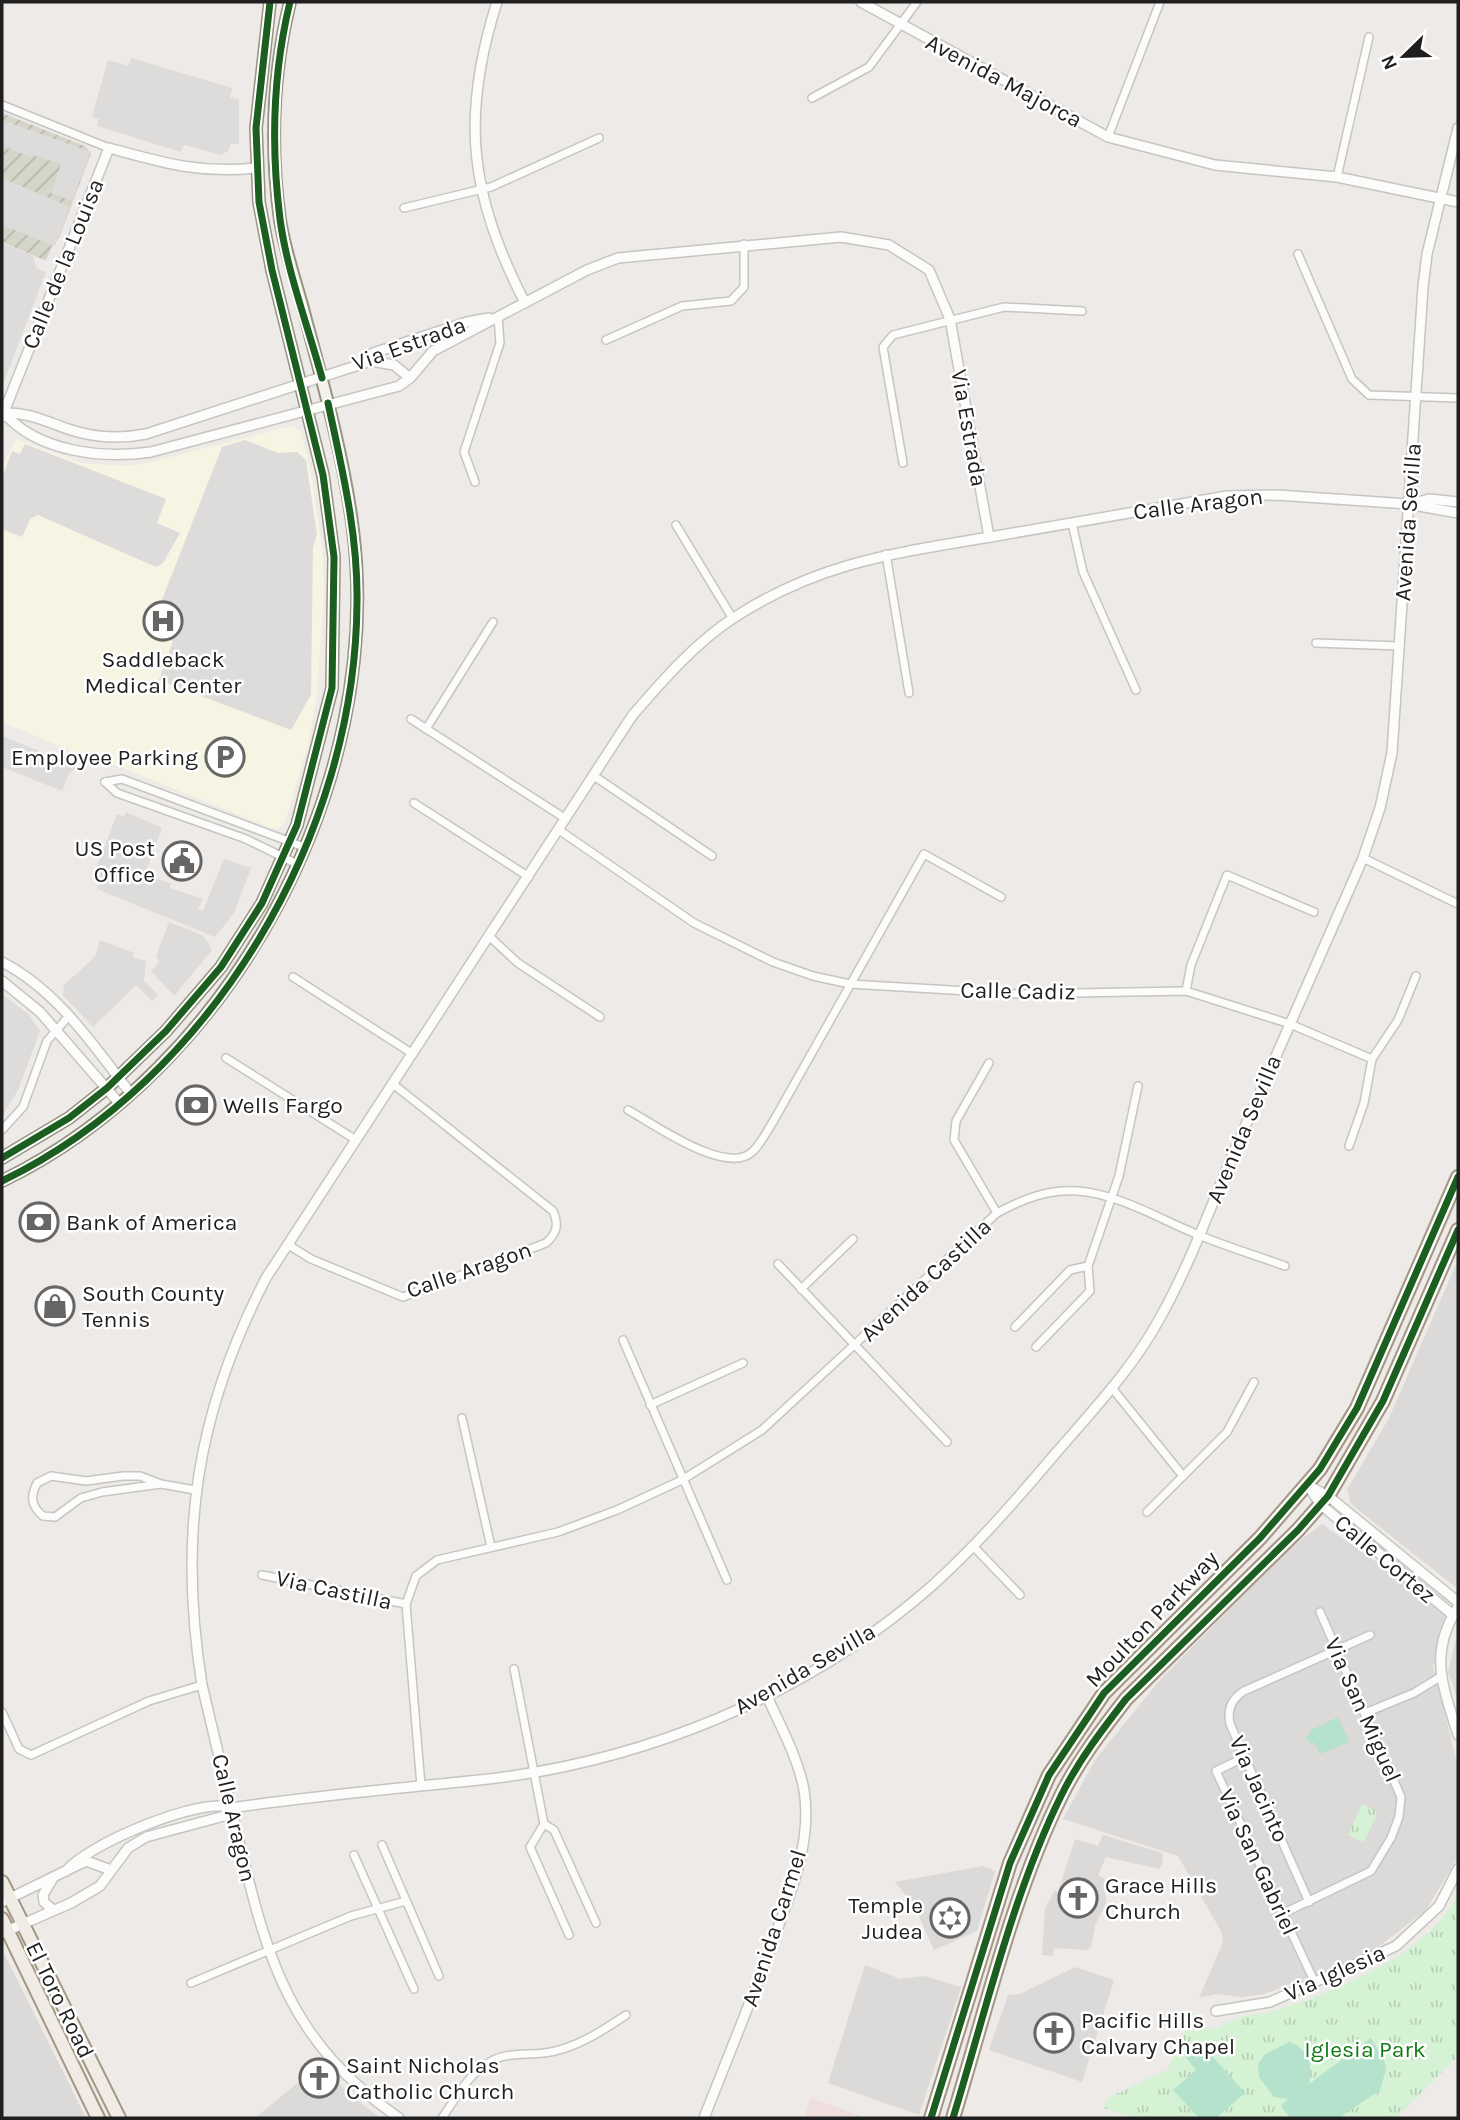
<svg xmlns="http://www.w3.org/2000/svg" width="1460" height="2120" viewBox="0 0 1460 2120" font-family="Karla,sans-serif">
<defs>
<pattern id="construction-furrows" width="10" height="10" patternUnits="userSpaceOnUse" patternTransform="scale(1.75)"><rect width="10" height="10" fill="#d6d5c9"/><path d="M-1 1l2-2M0 10L10 0M9 11l2-2" fill="none" stroke="#b7b6ac"/></pattern>
<pattern id="park-tufts" width="24" height="20" patternUnits="userSpaceOnUse" patternTransform="scale(1.75)"><rect width="24" height="20" fill="#d6f2d4"/><path d="M3 7l-1-3M5 7V3M7 7l1-3M15 17l-1-3M17 17v-4M19 17l1-3" fill="none" stroke="#b7cfb6"/></pattern>
</defs>
<rect width="100%" height="100%" fill="#edeae7"/>
<!-- residential -->
<g fill="#dcdad9">
<path d="M1458,1260V1589L1351,1504L1347,1490L1389,1418Z"/>
<path d="M1322,1524L1453,1615L1433,1666L1458,1767V1857L1426,1910L1369,1954L1264,1994L1241,1997L1216,1994L1199,1998L1223,1942L1222,1933L1178,1856L1063,1819L1095,1760L1159,1681L1286,1551Z"/>
<path d="M1458,1631V1701L1448,1672Z"/>
<path d="M2,1949L84,2114L87,2118H2Z"/>
</g>
<!-- commercial -->
<path fill="#eededd" d="M811,2098L866,2118H804Z"/>
<!-- education -->
<path fill="#f6f4e3" d="M291,426L300,430L310,466L323,553L324,595L317,695L308,745L285,822L280,828H271L117,766L102,764L2,722V467L16,439L82,463L122,466L147,463Z"/>
<!-- religious -->
<g fill="#dbdad9">
<path d="M1103,1835L1162,1853L1163,1863L1159,1869L1106,1857L1098,1875L1105,1879L1106,1903L1095,1925L1091,1948L1085,1950L1054,1948L1053,1956L1042,1955L1045,1910L1054,1891L1058,1892L1075,1839L1098,1846Z"/>
<path d="M983,1866L995,1871L977,1931L934,1950L914,1905L895,1882Z"/>
<path d="M865,1965L900,1979L924,1976L961,1987L919,2115L828,2083Z"/>
<path d="M1075,1967L1114,1980L1082,2082L989,2050L1008,1995L1020,1994Z"/>
<path d="M321,2064L347,2092L380,2118H255Z"/>
</g>
<!-- construction -->
<path fill="url(#construction-furrows)" d="M2,113L85,146L91,154L59,238L54,241L46,261L2,242Z"/>
<!-- park -->
<g fill="url(#park-tufts)">
<path d="M1362,1804L1378,1812L1364,1842L1348,1835Z"/>
<path d="M1458,1893V2056L1396,2118H1133L1104,2108L1106,2099L1168,2069L1194,2012L1202,2026L1214,2029C1221,2027 1226,2022 1233,2020C1248,2013 1265,2015 1281,2009C1339,1989 1431,1953 1458,1893Z"/>
</g>
<!-- pitch -->
<g fill="#b4e2cc">
<path d="M1338,1717L1349,1742L1320,1754L1314,1742L1310,1744L1306,1737L1310,1735L1309,1731Z"/>
<path d="M1371,2038L1384,2059L1386,2070L1380,2090L1339,2118H1290L1281,2106L1288,2099L1274,2097L1259,2077L1258,2064L1265,2054L1289,2042C1310,2049 1313,2066 1309,2084Z"/>
<path d="M1199,2041L1245,2093L1216,2118H1199L1173,2090L1196,2070L1184,2055Z"/>
</g>
<!-- parking -->
<g fill="#dddcdb">
<path d="M131,58L232,88L230,98L239,99V144H231L228,151L221,155L184,145L181,152L97,126L99,119L92,117L108,60L128,66Z"/>
<path d="M2,120L91,152L72,201L51,193L61,164L32,155L31,157L2,146Z"/>
<path d="M2,178L70,207L55,246L2,225Z"/>
<path d="M2,243L33,256L36,268L46,272L2,387Z"/>
<path d="M245,440L278,453L297,452L306,460L317,535L313,547L311,695L291,730L159,680L173,641L155,635L154,620L222,447Z"/>
<path d="M25,444L166,499L157,523L180,533L163,563L156,567L38,515L30,519L22,537L2,529V478L12,451L20,454Z"/>
<path d="M2,736L77,766L68,775L62,791L2,767Z"/>
<path d="M126,812L162,828L145,874L171,884L170,888L203,899L198,909L203,911L224,859L251,868L234,913L215,937L97,889L99,882L93,877L117,814L124,817Z"/>
<path d="M169,922L204,936L212,950L174,996L151,971L159,962L156,956Z"/>
<path d="M100,940L134,953L133,957L146,961L144,981L158,995L152,1001L136,985L93,1027L63,995L64,985L95,957Z"/>
<path d="M2,994L29,1015L40,1031L18,1090L2,1116Z"/>
</g>
<g fill="none" stroke-linecap="round" stroke-linejoin="round">
<!-- minor casing -->
<g stroke="#c6c5c3" stroke-width="10">
<g id="minor">
<path d="M812,98L869,67L917,2"/>
<path d="M2,105L109,148"/>
<path d="M1108,137L1160,2"/>
<path d="M1337,177L1369,37"/>
<path d="M404,208L491,187L599,138"/>
<path d="M1298,254L1352,379L1369,395L1458,398"/>
<path d="M606,340L682,306L731,301L744,287V244"/>
<path d="M903,463L883,347L893,335L1004,307L1082,311"/>
<path d="M475,482L464,452L500,343L498,317"/>
<path d="M1072,523L1083,572L1136,690"/>
<path d="M676,525L733,619"/>
<path d="M886,554L909,693"/>
<path d="M1316,643L1400,646"/>
<path d="M411,719L566,819"/>
<path d="M426,729L493,622"/>
<path d="M594,776L712,856"/>
<path d="M105,782L122,779L304,847"/>
<path d="M105,782L117,793L246,839L297,864"/>
<path d="M414,803L529,877"/>
<path d="M559,830L694,923L773,962L813,976L850,984L1019,994L1186,991L1290,1024L1372,1059"/>
<path d="M1363,858L1458,904"/>
<path d="M490,937L518,963L600,1017"/>
<path d="M293,977L413,1054"/>
<path d="M1186,991L1191,965L1227,875L1314,912"/>
<path d="M226,1058L356,1140"/>
<path d="M989,1063L956,1121L954,1140L997,1213"/>
<path d="M628,1110C654,1124 726,1176 752,1152C761,1144 767,1131 774,1120L924,854L1001,897"/>
<path d="M2,1130L23,1107L47,1041L68,1017"/>
<path d="M1349,1146L1364,1103L1372,1059L1398,1020L1416,976"/>
<path d="M287,1244L311,1259L403,1297L546,1243C557,1233 559,1225 553,1211L393,1084"/>
<path d="M778,1264L947,1442"/>
<path d="M801,1289L853,1239"/>
<path d="M1015,1327L1070,1270L1088,1266"/>
<path d="M623,1340L727,1580"/>
<path d="M1036,1347L1090,1291L1088,1266L1119,1176L1138,1086"/>
<path d="M1112,1388L1183,1476"/>
<path d="M650,1405L743,1363"/>
<path d="M462,1418L491,1547"/>
<path d="M161,1484L102,1492L81,1498L55,1517L43,1516C31,1506 30,1497 37,1483L51,1476L86,1481L123,1476H140L161,1484L195,1490"/>
<path d="M1147,1512L1227,1432L1254,1382"/>
<path d="M974,1547L1020,1595"/>
<path d="M262,1575L406,1604"/>
<path d="M514,1669L544,1824"/>
<path d="M2,1712L19,1749L31,1755L149,1701L202,1685"/>
<path d="M1365,1713L1414,1693L1440,1677"/>
<path d="M1245,1757L1216,1771L1315,1983"/>
<path d="M421,1786L406,1604L416,1576L437,1560L558,1532L617,1510L682,1480L762,1430L997,1213C1023,1199 1048,1189 1078,1191C1118,1194 1158,1218 1194,1233C1224,1246 1255,1255 1285,1266"/>
<path d="M544,1824L530,1847L569,1935"/>
<path d="M544,1824L554,1830L596,1923"/>
<path d="M382,1845L439,1976"/>
<path d="M354,1855L414,1989"/>
<path d="M1309,1902L1230,1724C1227,1710 1231,1699 1244,1691L1370,1635"/>
<path d="M1282,1914L1371,1871L1391,1838L1399,1817L1401,1797L1320,1612"/>
<path d="M191,1983L351,1916L406,1901"/>
<path d="M442,2118C452,2104 461,2087 474,2074C504,2044 527,2060 559,2050C584,2043 605,2029 626,2015"/>
</g>
</g>
<!-- tertiary casing -->
<g stroke="#c6c5c3" stroke-width="12">
<g id="tertiary">
<path d="M497,2C460,118 470,195 525,303"/>
<path d="M861,2L1108,137L1215,165L1337,177L1458,202"/>
<path d="M371,361L373,353L467,322L489,318"/>
<path d="M4,413C38,452 102,459 151,452L399,386L410,378L433,351L587,270L618,258L841,237L889,245L929,270L950,319L989,537"/>
<path d="M4,413C28,412 45,421 68,429C94,438 120,439 146,434L371,361L394,365L410,378"/>
<path d="M2,417L109,148C164,163 199,174 256,168"/>
<path d="M1410,504L1429,499L1458,502"/>
<path d="M2,962C57,990 94,1046 131,1094"/>
<path d="M2,981L40,1012L120,1104"/>
<path d="M1308,1485L1320,1504L1453,1615"/>
<path d="M1311,1487L1328,1496L1458,1602"/>
<path d="M1458,1607C1428,1654 1443,1686 1458,1735"/>
<path d="M66,1871C89,1844 184,1805 220,1806C226,1806 232,1808 238,1807C315,1796 392,1789 470,1781C637,1765 807,1697 934,1584C978,1544 1017,1499 1056,1453C1093,1410 1133,1368 1160,1318C1189,1266 1210,1209 1233,1154C1276,1055 1320,957 1363,858L1380,808L1392,753L1423,287L1427,254L1458,128"/>
<path d="M53,1878L43,1895L44,1902L53,1910"/>
<path d="M2,1902L86,1861L111,1870"/>
<path d="M2,1933L71,1903L100,1886L128,1848L146,1837L224,1816L231,1809"/>
<path d="M1216,2011L1270,2002L1396,1946L1439,1906L1458,1869"/>
<path d="M399,2118C291,2043 268,1963 239,1841C227,1789 214,1737 202,1685C178,1535 196,1413 266,1278L632,716C663,680 695,643 735,617C822,561 897,553 996,536C1073,522 1150,509 1227,496L1277,495L1408,504L1458,513"/>
<path d="M704,2118C726,2062 749,2006 770,1949C788,1899 813,1845 804,1790C798,1757 780,1726 767,1696"/>
</g>
</g>
<!-- secondary casing -->
<g stroke="#969580" stroke-width="14">
<g id="secondary">
<path d="M2,1158L69,1118L107,1088L166,1031L221,967L262,903L297,825L332,688L334,557L323,475L272,270L259,202L256,128L270,2"/>
<path d="M2,1181C232,1069 385,784 353,530C344,458 324,387 305,316C297,285 285,252 280,220C270,148 273,72 290,2"/>
</g>
</g>
<!-- primary casing -->
<g stroke="#a39784" stroke-width="16">
<g id="primary">
<path d="M2,1882L119,2118"/>
<path d="M2,1919L98,2118"/>
<path d="M931,2118L1010,1863L1049,1775L1104,1693L1260,1538L1320,1469L1357,1408L1458,1177"/>
<path d="M953,2118C985,2014 1013,1893 1061,1796C1078,1761 1102,1730 1126,1699L1298,1530L1328,1496L1383,1401L1458,1230"/>
</g>
</g>
<!-- minor -->
<use href="#minor" stroke="#fcfcfb" stroke-width="7"/>
<!-- tertiary -->
<use href="#tertiary" stroke="#fcfcfb" stroke-width="9"/>
<!-- secondary -->
<use href="#secondary" stroke="#f3f2ea" stroke-width="10"/>
<!-- primary -->
<use href="#primary" stroke="#f0ebe5" stroke-width="12"/>
<!-- cycleway casing -->
<g stroke="#fff" stroke-width="11">
<g id="cycleway">
<path d="M290,2C273,72 271,147 280,219C287,272 308,326 322,378"/>
<path d="M2,1158L69,1118L107,1088L166,1031L221,967L262,903L297,825L332,688L334,557L323,475L272,270L259,202L256,128L270,2"/>
<path d="M2,1181C213,1079 356,834 357,602C358,534 342,469 328,403"/>
<path d="M931,2118L1010,1863L1049,1775L1104,1693L1260,1538L1320,1469L1357,1408L1458,1177"/>
<path d="M953,2118C985,2014 1013,1893 1061,1796C1078,1761 1102,1730 1126,1699L1298,1530L1328,1496L1383,1401L1458,1230"/>
</g>
</g>
<!-- cycleway -->
<use href="#cycleway" stroke="#1b5e20" stroke-width="7"/>
</g>
<!-- icons -->
<defs>
<g id="hospital-ring" transform="scale(2.0125)"><circle r="9.5" fill="#fff" stroke="#676665" stroke-width="1.5"/><path d="M-5-5h3v3.5h4V-5h3V5h-3V1.5h-4V5h-3Z" fill="#676665"/></g>
<g id="parking-ring" transform="scale(2.0125)"><circle r="9.5" fill="#fff" stroke="#676665" stroke-width="1.5"/><path d="M-3.5-5.5H1a3.5 3.5 0 0 1 0 7H-1V5.5H-3.5ZM-1-3.4V-.6H.8a1.4 1.4 0 0 0 0-2.8Z" fill="#676665"/></g>
<g id="civic-ring" transform="scale(2.0125)"><circle r="9.5" fill="#fff" stroke="#676665" stroke-width="1.5"/><path d="M-.6-6.5H3V-4.5H.6V-3L4-1V1h2V6H-6V1h2V-1L-.6-3ZM-1.2 2.5V6h2.4V2.5Z" fill="#676665"/></g>
<g id="bank-ring" transform="scale(2.0125)"><circle r="9.5" fill="#fff" stroke="#676665" stroke-width="1.5"/><path d="M-6-4H6V4H-6ZM0-2.3a2.3 2.3 0 1 0 0 4.6a2.3 2.3 0 1 0 0-4.6Z" fill="#676665"/></g>
<g id="shop-ring" transform="scale(2.0125)"><circle r="9.5" fill="#fff" stroke="#676665" stroke-width="1.5"/><path d="M-5-2.5h2.3a2.7 3.5 0 0 1 5.4 0H5L5.5 6h-11ZM-1.5-2.5h3a1.5 2.3 0 0 0-3 0Z" fill="#676665"/></g>
<g id="church-ring" transform="scale(2.0125)"><circle r="9.5" fill="#fff" stroke="#676665" stroke-width="1.5"/><path d="M-1.2-6h2.4v3.5h3.3v2.4h-3.3V6h-2.4V-.1h-3.3v-2.4h3.3Z" fill="#676665"/></g>
<g id="synagogue-ring" transform="scale(2.0125)"><circle r="9.5" fill="#fff" stroke="#676665" stroke-width="1.5"/><path d="M0-6.5L5.6 3.2H-5.6ZM0 6.5L5.6-3.2H-5.6Z" fill="#676665"/></g>
</defs>
<g fill-rule="evenodd">
<use href="#hospital-ring" x="163" y="621"/>
<use href="#parking-ring" x="225" y="757"/>
<use href="#civic-ring" x="182" y="861"/>
<use href="#bank-ring" x="196" y="1105"/>
<use href="#bank-ring" x="39" y="1222"/>
<use href="#shop-ring" x="55" y="1306"/>
<use href="#church-ring" x="1078" y="1898"/>
<use href="#synagogue-ring" x="950" y="1918"/>
<use href="#church-ring" x="1054" y="2033"/>
<use href="#church-ring" x="319" y="2078"/>
</g>
<g text-anchor="middle" dominant-baseline="central" stroke-width="5" stroke-linejoin="round" paint-order="stroke">
<!-- street labels -->
<g font-size="23" fill="#1f1f1f" stroke="#fff">
<text transform="translate(1004 81) rotate(28)">Avenida Majorca</text>
<text transform="translate(63 264) rotate(-68)">Calle de la Louisa</text>
<text transform="translate(409 344) rotate(-20)">Via Estrada</text>
<text transform="translate(969 428) rotate(80)">Via Estrada</text>
<text transform="translate(1198 504) rotate(-7)">Calle Aragon</text>
<text transform="translate(1408 522) rotate(-86)">Avenida Sevilla</text>
<text transform="translate(1018 991) rotate(1)">Calle Cadiz</text>
<text transform="translate(1244 1129) rotate(-67)">Avenida Sevilla</text>
<text transform="translate(469 1270) rotate(-19)">Calle Aragon</text>
<text transform="translate(926 1280) rotate(-43)">Avenida Castilla</text>
<text transform="translate(1385 1559) rotate(40)">Calle Cortez</text>
<text transform="translate(334 1590) rotate(12)">Via Castilla</text>
<text transform="translate(1152 1619) rotate(-46)">Moulton Parkway</text>
<text transform="translate(805 1669) rotate(-30)">Avenida Sevilla</text>
<text transform="translate(1363 1710) rotate(66)">Via San Miguel</text>
<text transform="translate(1259 1789) rotate(66)">Via Jacinto</text>
<text transform="translate(234 1818) rotate(77)">Calle Aragon</text>
<text transform="translate(1258 1862) rotate(65)">Via San Gabriel</text>
<text transform="translate(774 1928) rotate(-72)">Avenida Carmel</text>
<text transform="translate(1335 1973) rotate(-24)">Via Iglesia</text>
<text transform="translate(60 2000) rotate(64)">El Toro Road</text>
</g>
<!-- poi labels -->
<g font-size="23" fill="#1f1f1f" stroke="#fff" text-anchor="start">
<text x="163" y="659" text-anchor="middle">Saddleback<tspan x="163" dy="26">Medical Center</tspan></text>
<text x="198" y="757" text-anchor="end">Employee Parking</text>
<text x="155" y="848" text-anchor="end">US Post<tspan x="155" dy="26">Office</tspan></text>
<text x="223" y="1105">Wells Fargo</text>
<text x="66" y="1222">Bank of America</text>
<text x="82" y="1293">South County<tspan x="82" dy="26">Tennis</tspan></text>
<text x="1105" y="1885">Grace Hills<tspan x="1105" dy="26">Church</tspan></text>
<text x="923" y="1905" text-anchor="end">Temple<tspan x="923" dy="26">Judea</tspan></text>
<text x="1081" y="2020">Pacific Hills<tspan x="1081" dy="26">Calvary Chapel</tspan></text>
<text x="346" y="2065">Saint Nicholas<tspan x="346" dy="26">Catholic Church</tspan></text>
</g>
<!-- park labels -->
<g font-size="23" fill="#0f7b13" stroke="#fff">
<text x="1365" y="2049">Iglesia Park</text>
</g>
</g>
<!-- border -->
<rect width="1460" height="2120" fill="none" stroke="#1f1f1f" stroke-width="7"/>
<!-- north arrow -->
<g transform="translate(1404 56) rotate(247)" stroke="#ffffff" stroke-width="5" paint-order="stroke">
<path d="M0-5L12 26L0 18L-12 26Z" fill="#1f1f1f"/>
<text y="-10" font-size="19" font-weight="bold" text-anchor="middle" fill="#1f1f1f">N</text>
</g>
</svg>
